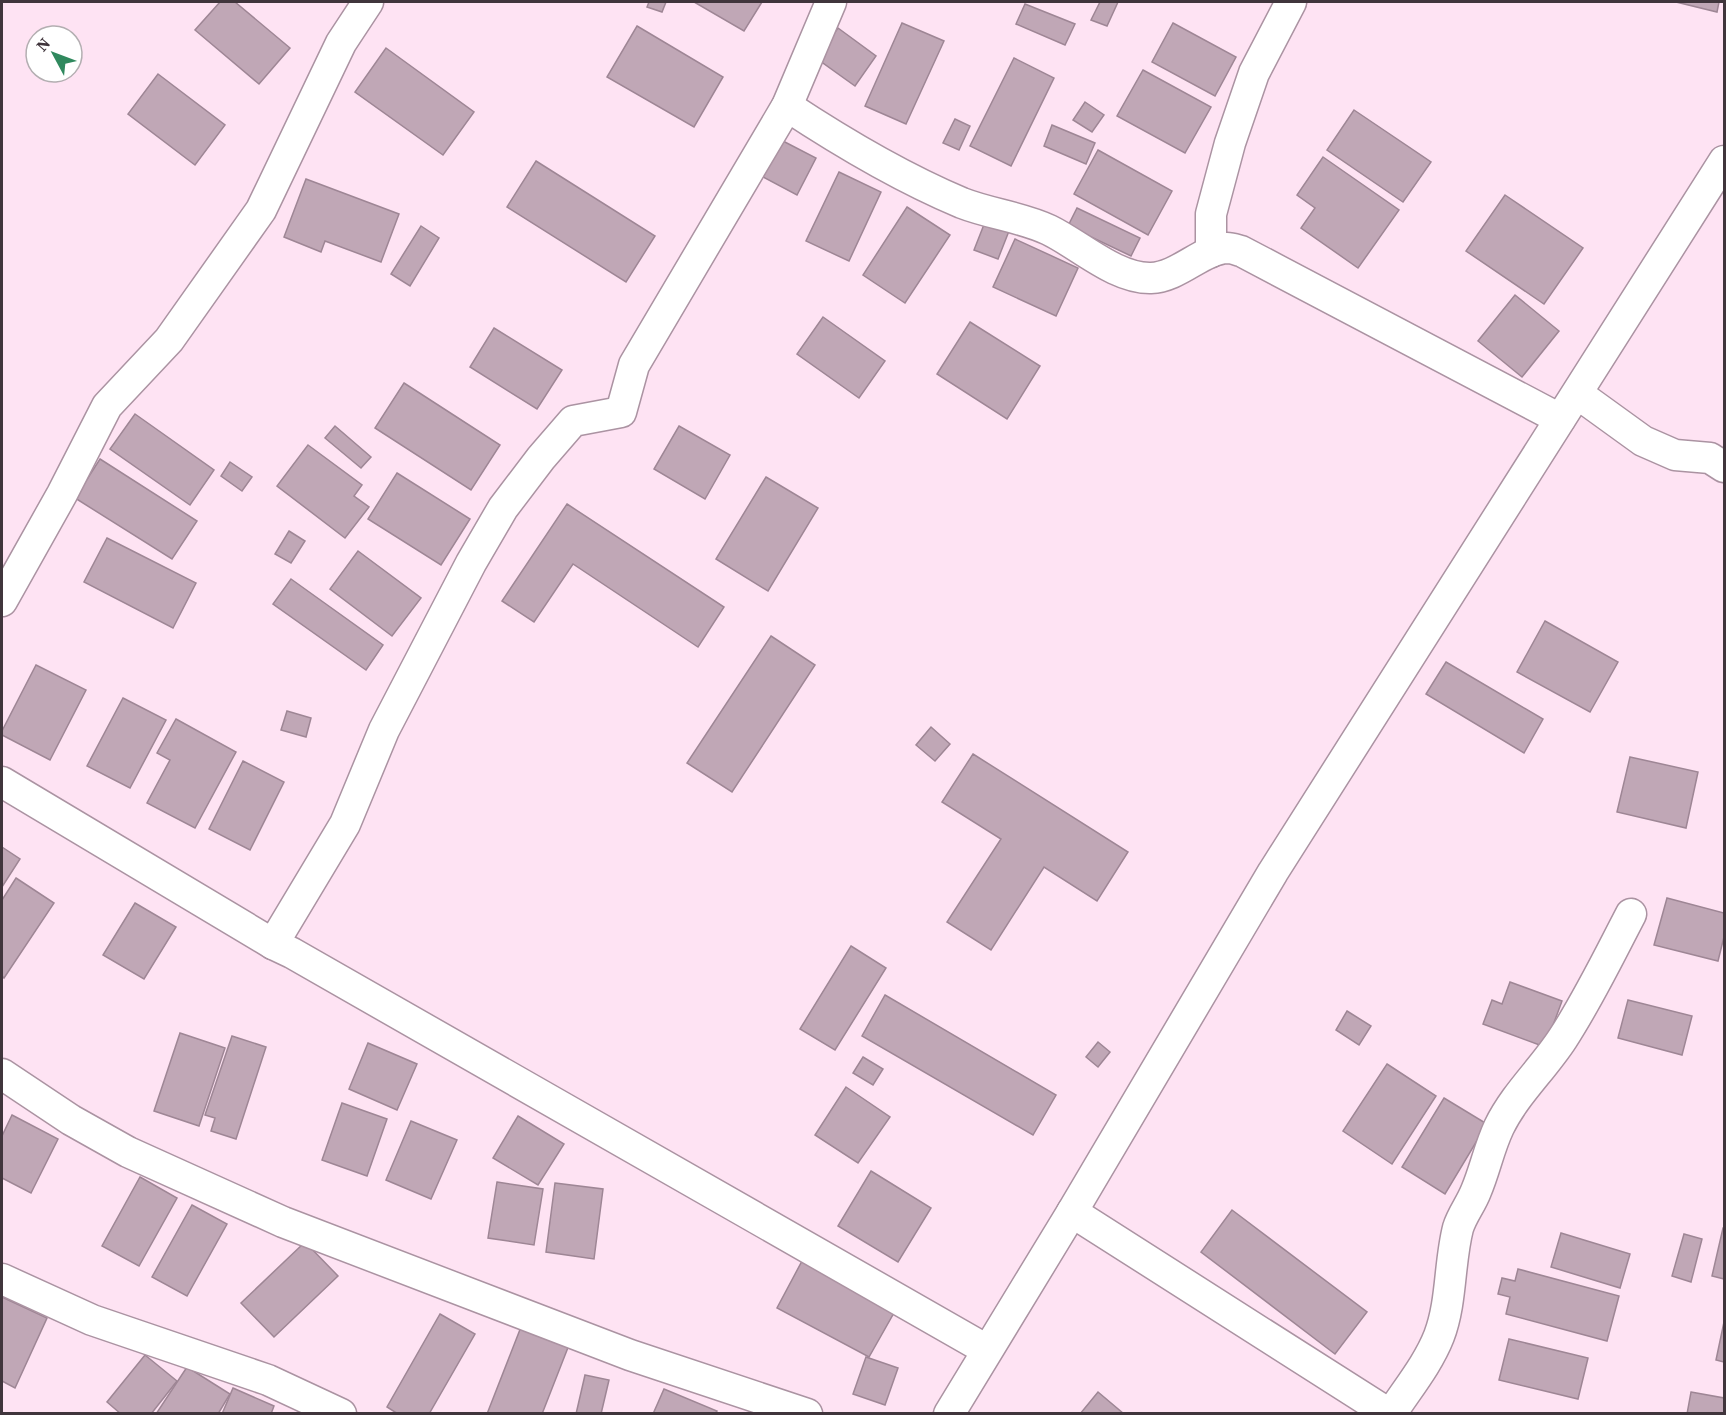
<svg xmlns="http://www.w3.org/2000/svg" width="1726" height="1415" viewBox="0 0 1726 1415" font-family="'Source Serif 4',serif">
<rect width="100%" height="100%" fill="#fee3f3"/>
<!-- building -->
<g fill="#c0a7b6" stroke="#9e8695" stroke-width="1.5">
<path d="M220,2H235L290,48L259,84L195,30Z"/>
<path d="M649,2H666L662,12L647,7Z"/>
<path d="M694,2H762L744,31Z"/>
<path d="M1100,2H1118L1107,26L1091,20Z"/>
<path d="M1676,2H1719L1717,12Z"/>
<path d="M1025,4L1075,24L1065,45L1016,24Z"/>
<path d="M902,23L944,41L906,124L865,106Z"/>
<path d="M1173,23L1236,57L1215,96L1152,62Z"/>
<path d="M637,26L723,77L694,127L607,77Z"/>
<path d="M838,28L876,56L855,86L816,58Z"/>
<path d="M386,48L474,112L443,155L355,92Z"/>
<path d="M1014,58L1054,78L1011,166L970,146Z"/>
<path d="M1143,70L1211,107L1185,153L1117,116Z"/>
<path d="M158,74L225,125L195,165L128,114Z"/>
<path d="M1085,102L1104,115L1092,132L1073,120Z"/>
<path d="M1354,110L1431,162L1403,202L1327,150Z"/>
<path d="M955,119L970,126L959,150L943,143Z"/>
<path d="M1052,125L1095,143L1086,164L1044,146Z"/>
<path d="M781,140L816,158L797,195L763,177Z"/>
<path d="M1098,150L1172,191L1148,235L1074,194Z"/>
<path d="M1323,157L1399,210L1358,268L1301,228L1315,208L1297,195Z"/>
<path d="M536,161L655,236L626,282L507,207Z"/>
<path d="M839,172L881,192L849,261L806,241Z"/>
<path d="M306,179L399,214L381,262L325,241L321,252L284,237Z"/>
<path d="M1505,195L1583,248L1544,304L1466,251Z"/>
<path d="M907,207L950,235L905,303L863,275Z"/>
<path d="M1077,208L1140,238L1131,256L1068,226Z"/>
<path d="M985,222L1009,231L998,259L974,250Z"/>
<path d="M421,226L439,238L410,286L391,274Z"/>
<path d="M1015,239L1078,268L1056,316L993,287Z"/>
<path d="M1515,295L1559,331L1522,377L1478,341Z"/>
<path d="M823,317L885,361L859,398L797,354Z"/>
<path d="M970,322L1040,366L1007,419L937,374Z"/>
<path d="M494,328L562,370L537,409L470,367Z"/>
<path d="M404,383L500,445L471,490L375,428Z"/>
<path d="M135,414L214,470L190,505L110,449Z"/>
<path d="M335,426L371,457L361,468L325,438Z"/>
<path d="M679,426L730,455L705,499L654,469Z"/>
<path d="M308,445L362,485L354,496L369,507L345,538L277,486Z"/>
<path d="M100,459L197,521L172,559L75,498Z"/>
<path d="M230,462L252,477L242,491L221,476Z"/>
<path d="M397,473L470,519L441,565L368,519Z"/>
<path d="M766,477L818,508L768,591L716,559Z"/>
<path d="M567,504L724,607L698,647L573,564L534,622L502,601Z"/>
<path d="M289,531L305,541L291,563L275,554Z"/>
<path d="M107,538L196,583L173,628L84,582Z"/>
<path d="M358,551L421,598L392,636L330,589Z"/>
<path d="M291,579L383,645L366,670L273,604Z"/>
<path d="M1545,621L1618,662L1590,712L1517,672Z"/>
<path d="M771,636L815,665L732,792L687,763Z"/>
<path d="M1446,662L1543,719L1524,753L1426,694Z"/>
<path d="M36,665L86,690L50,760L2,735V731Z"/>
<path d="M123,698L166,720L130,788L87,766Z"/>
<path d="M287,711L311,718L306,737L281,730Z"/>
<path d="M176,719L236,752L195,828L147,803L170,760L157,753Z"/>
<path d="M931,727L950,744L935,761L916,745Z"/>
<path d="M973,754L1128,852L1097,901L1044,867L991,950L947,922L1001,839L942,802Z"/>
<path d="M1630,757L1698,772L1686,828L1617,812Z"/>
<path d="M243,761L284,782L250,850L209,829Z"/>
<path d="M2,847L20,859L2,887Z"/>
<path d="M16,878L54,903L4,978L2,976V900Z"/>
<path d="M1667,898L1724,913V937L1718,961L1654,945Z"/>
<path d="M135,903L176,927L144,979L103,955Z"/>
<path d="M851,946L886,968L835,1050L800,1029Z"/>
<path d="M1510,982L1562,1001L1545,1047L1483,1024L1492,1000L1502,1004Z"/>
<path d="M885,995L1056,1095L1033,1135L862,1036Z"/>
<path d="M1628,1000L1692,1016L1682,1055L1618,1038Z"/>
<path d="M1347,1011L1371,1026L1359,1045L1336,1030Z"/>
<path d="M180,1033L225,1048L199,1126L154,1111Z"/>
<path d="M232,1036L266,1047L236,1139L211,1131L215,1118L205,1115Z"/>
<path d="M1098,1042L1110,1052L1098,1067L1086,1057Z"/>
<path d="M368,1043L417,1064L397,1110L349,1089Z"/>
<path d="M863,1057L883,1069L873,1085L853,1073Z"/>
<path d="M1387,1064L1436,1096L1392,1164L1343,1131Z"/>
<path d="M846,1087L890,1117L858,1163L815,1135Z"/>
<path d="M1444,1098L1487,1124L1445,1194L1402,1167Z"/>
<path d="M342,1103L387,1119L367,1176L322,1160Z"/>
<path d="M12,1115L58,1139L31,1193L2,1178V1136Z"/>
<path d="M518,1116L564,1144L538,1185L493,1158Z"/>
<path d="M411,1121L457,1140L431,1199L386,1180Z"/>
<path d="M871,1171L931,1208L898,1262L838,1226Z"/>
<path d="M140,1177L177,1198L139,1266L102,1246Z"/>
<path d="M497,1182L543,1189L534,1245L488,1238Z"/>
<path d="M555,1183L603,1189L594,1259L546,1252Z"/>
<path d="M192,1205L227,1224L187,1296L152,1277Z"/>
<path d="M1232,1210L1367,1312L1335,1354L1201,1252Z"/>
<path d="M1723,1228H1724V1279L1712,1276Z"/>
<path d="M1561,1233L1630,1254L1620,1288L1551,1267Z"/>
<path d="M1684,1234L1702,1239L1691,1282L1672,1276Z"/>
<path d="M305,1242L338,1276L274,1337L241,1303Z"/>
<path d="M802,1261L895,1311L869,1357L777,1308Z"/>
<path d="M1518,1269L1619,1296L1607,1341L1506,1314L1510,1297L1498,1294L1502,1278L1515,1281Z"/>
<path d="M2,1297L47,1318L15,1388L2,1381Z"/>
<path d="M440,1314L475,1334L429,1414H398L387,1407Z"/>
<path d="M1724,1322V1362L1716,1360Z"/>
<path d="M521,1327L569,1345L542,1414H487Z"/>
<path d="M1509,1339L1588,1358L1578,1399L1499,1380Z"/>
<path d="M145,1355L177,1381L151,1414H121L107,1402Z"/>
<path d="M866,1357L898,1368L885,1405L853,1394Z"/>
<path d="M187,1367L230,1394L218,1414H156Z"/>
<path d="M585,1375L609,1380L601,1414H576Z"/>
<path d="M233,1388L274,1406L271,1414H222Z"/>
<path d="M664,1389L717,1411L715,1414H653Z"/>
<path d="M1098,1392L1124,1414H1080Z"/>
<path d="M1691,1392L1724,1398V1414H1687Z"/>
</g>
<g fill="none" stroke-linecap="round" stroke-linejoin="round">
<!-- street casing -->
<g stroke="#ab93a2" stroke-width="33">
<g id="street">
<path d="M787,106C843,143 900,177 962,203C990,214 1022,217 1049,230C1080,245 1116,279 1151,278C1179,277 1202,249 1227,248C1232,248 1237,250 1241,251L1560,419"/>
<path d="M1211,252V214L1230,143L1254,73L1291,2"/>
<path d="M1578,394L1643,441L1675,455L1710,458L1724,467"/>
<path d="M2,601L62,494L107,406L169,340L261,210L341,43L368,2"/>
<path d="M2,782L273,944L292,953L987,1350"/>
<path d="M273,944L345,824L384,730L471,563L503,508L541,458L573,421L621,412L634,365L787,106L831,2"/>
<path d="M2,1074L71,1120L128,1152L283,1222L630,1355L807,1414"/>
<path d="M1072,1212L1389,1414"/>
<path d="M2,1279L92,1320L268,1380L341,1414"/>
<path d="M949,1414L1072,1212L1273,872L1724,161"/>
<path d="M1391,1414C1408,1388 1428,1364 1439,1336C1452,1302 1449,1263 1458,1228C1462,1215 1471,1204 1476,1191C1485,1170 1489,1148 1499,1127C1515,1094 1543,1069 1563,1038C1589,998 1609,956 1631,914"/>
</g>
</g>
<!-- street -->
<use href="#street" stroke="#fff" stroke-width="30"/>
</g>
<!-- border -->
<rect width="1726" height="1415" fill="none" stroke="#40353c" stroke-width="6"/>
<!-- north arrow -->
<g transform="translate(54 54) rotate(311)"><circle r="28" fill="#ffffff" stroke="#b3aeb1" stroke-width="1.5"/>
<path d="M0-4.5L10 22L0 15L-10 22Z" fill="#30895e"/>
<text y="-9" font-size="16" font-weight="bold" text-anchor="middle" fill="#40353c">N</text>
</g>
</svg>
